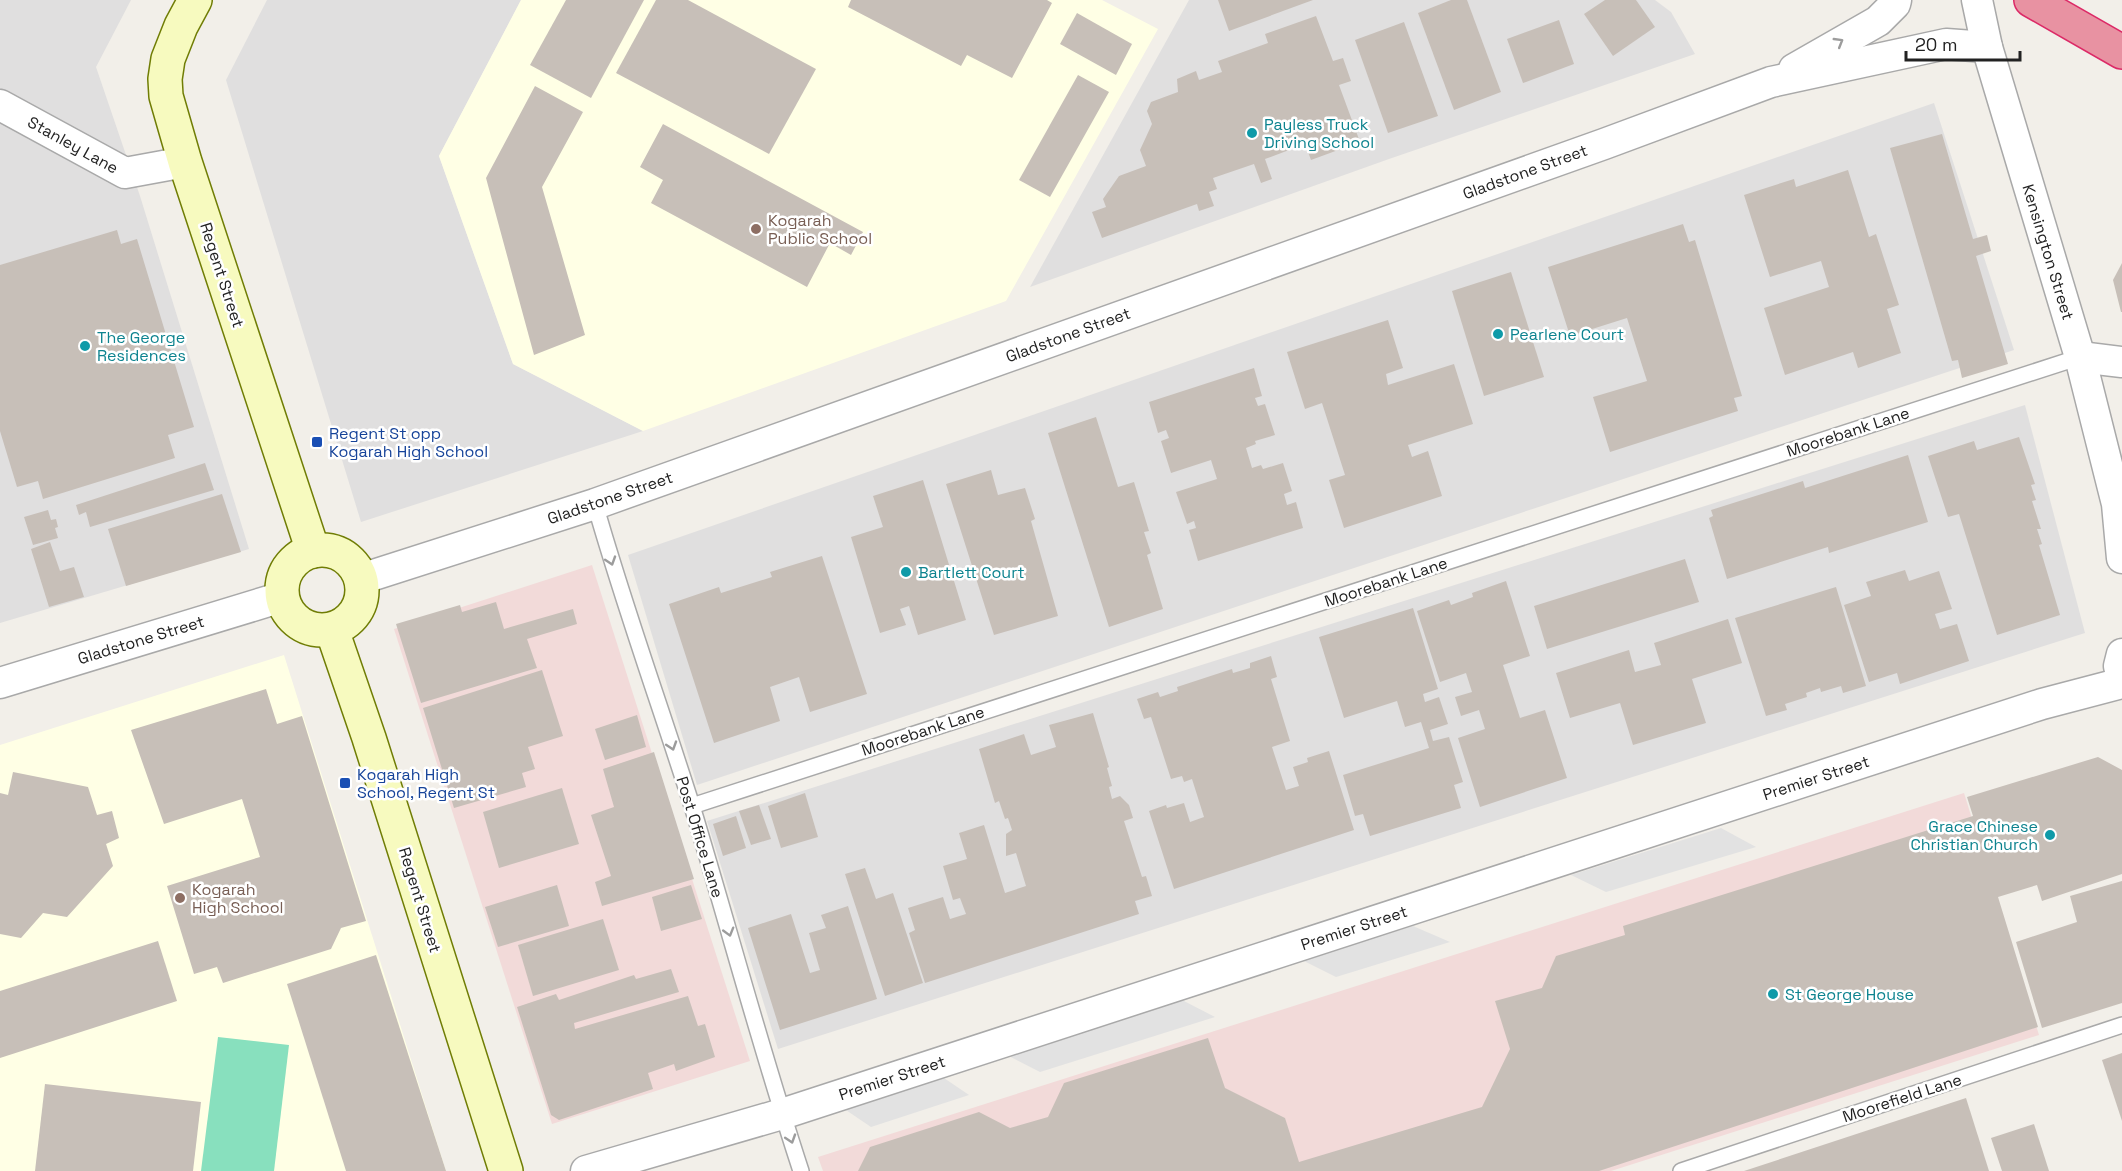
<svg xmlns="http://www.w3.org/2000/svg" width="2122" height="1171" viewBox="0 0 2122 1171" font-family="'Space Grotesk',sans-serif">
<rect width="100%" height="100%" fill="#f2efe9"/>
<!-- residential -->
<g fill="#e0dfdf">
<path d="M0,0H131L96,67L140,196L249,549L0,623Z"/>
<path d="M267,0H521L439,156L513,364L643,431L361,522L226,80Z"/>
<path d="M1189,0H1655L1671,12L1695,54L1389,159L1030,287Z"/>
<path d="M1934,103L2014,350L697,785L628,555Z"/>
<path d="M2025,405L2085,633L778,1049L707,821Z"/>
</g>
<!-- commercial -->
<g fill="#f2dad9">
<path d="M592,565L750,1061L552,1124L394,629Z"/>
<path d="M1964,793L2039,1035L1611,1171H823L818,1157Z"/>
</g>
<!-- education -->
<g fill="#ffffe5">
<path d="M521,0H1102L1158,29L1006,301L643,431L513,364L439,156Z"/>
<path d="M284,655L446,1171H0V745Z"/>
</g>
<!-- pitch -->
<path fill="#88e0be" d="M218,1037L289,1045L274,1171H201Z"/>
<!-- parking -->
<g fill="#e2e2e2">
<path d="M1721,828L1756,847L1606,892L1571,875Z"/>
<path d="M1413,926L1450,942L1336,977L1302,960Z"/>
<path d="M1182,1000L1215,1017L1040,1072L1007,1055Z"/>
<path d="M941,1076L969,1095L871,1127L840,1106Z"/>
</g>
<!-- building -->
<g fill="#c7bfb8">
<path d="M566,0H644L591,98L530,65Z"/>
<path d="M656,0H688L816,69L769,154L616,73Z"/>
<path d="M851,0H1047L1052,3L1012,78L967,55L961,66L848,7Z"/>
<path d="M1218,0H1313L1229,31Z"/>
<path d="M1451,0H1467L1501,92L1454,110L1418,13Z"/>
<path d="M1605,0H1636L1655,27L1613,56L1584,14Z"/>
<path d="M1077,13L1132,44L1116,75L1060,44Z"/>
<path d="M1316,16L1333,61L1343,58L1351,81L1339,85L1360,142L1311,160L1305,144L1265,159L1272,179L1261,183L1254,164L1213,178L1217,189L1209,192L1214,206L1199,211L1197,204L1102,238L1092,212L1106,207L1103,199L1119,176L1146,166L1140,150L1152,124L1147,111L1151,102L1178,92L1177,79L1196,71L1199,80L1222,72L1218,61L1268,43L1265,34Z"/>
<path d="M1559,20L1574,64L1523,83L1507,39Z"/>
<path d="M1404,22L1438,116L1388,133L1355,40Z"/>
<path d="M1078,75L1109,92L1050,197L1019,180Z"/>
<path d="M535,86L583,112L542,187L585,335L534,355L486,178Z"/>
<path d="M663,124L863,232L851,255L830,243L807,287L651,203L663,180L640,167Z"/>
<path d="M1942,134L1973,239L1987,235L1991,251L1976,256L2008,364L1962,378L1958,360L1952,361L1890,148Z"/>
<path d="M1848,170L1869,237L1876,234L1899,305L1887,309L1901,353L1858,368L1853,352L1785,375L1764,308L1829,287L1821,261L1770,277L1744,195L1794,179L1796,187Z"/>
<path d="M1683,224L1689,242L1695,240L1742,396L1734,398L1738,411L1610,452L1593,397L1647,381L1627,318L1570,336L1548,267Z"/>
<path d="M117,230L121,244L137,239L194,427L168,435L175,458L43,499L38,481L17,487L0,431V265Z"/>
<path d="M2122,263V312H2121L2113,280Z"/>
<path d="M1511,272L1544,377L1484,396L1452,291Z"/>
<path d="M1388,320L1403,368L1386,374L1388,385L1454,364L1473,424L1408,445L1412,457L1428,451L1442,496L1344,528L1329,480L1345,475L1322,403L1305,409L1287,352Z"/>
<path d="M1254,368L1262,396L1255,398L1258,406L1265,404L1275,435L1255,441L1256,444L1246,448L1252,468L1261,465L1263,469L1283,463L1292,491L1284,494L1287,505L1296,502L1303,528L1198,561L1189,530L1196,528L1194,521L1187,524L1176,492L1217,479L1211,460L1171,473L1161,441L1169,438L1166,430L1158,433L1149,402Z"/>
<path d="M1096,417L1118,487L1134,482L1149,531L1144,532L1151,553L1147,555L1163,609L1109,627L1048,433Z"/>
<path d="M2019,437L2035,484L2031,485L2036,500L2032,501L2041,529H2037L2042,544L2039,545L2060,615L1997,635L1959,514L1948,517L1928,456L1974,441L1977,450Z"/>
<path d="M1908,455L1928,522L1829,553L1828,547L1727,579L1709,518L1713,516L1711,510L1803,481L1805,488Z"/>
<path d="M205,463L214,490L90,527L86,512L79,515L76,505Z"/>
<path d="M991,470L998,495L1025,488L1035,519L1031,521L1058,616L994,635L946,484Z"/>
<path d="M923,480L966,620L918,635L909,606L900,609L906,625L880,633L851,537L883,527L873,496Z"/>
<path d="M222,494L241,552L126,586L108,529Z"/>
<path d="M48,510L51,520L56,519L58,527L55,528L58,538L33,545L24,517Z"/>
<path d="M50,542L60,571L74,567L84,597L49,607L31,549Z"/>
<path d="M822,556L867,694L810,712L799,677L770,687L780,721L714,743L669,604L719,587L721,593L772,577L770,572Z"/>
<path d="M1685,559L1699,602L1547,649L1534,606Z"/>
<path d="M1905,570L1909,581L1939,571L1952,609L1935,614L1940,629L1957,624L1969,661L1900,684L1897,673L1869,682L1844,605L1871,596L1866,582Z"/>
<path d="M1506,581L1530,656L1503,665L1520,718L1545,710L1567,778L1480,807L1458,738L1485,729L1479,710L1461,716L1455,697L1472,692L1466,673L1440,682L1417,611L1449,600L1451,605L1473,597L1472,593Z"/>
<path d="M1836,587L1866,686L1843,693L1841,686L1821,692L1820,688L1806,693L1807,697L1785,704L1787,710L1766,716L1735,618Z"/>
<path d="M496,602L504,629L573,609L577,624L527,639L537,668L421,703L396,624L460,605L462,612Z"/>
<path d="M1413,608L1438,689L1423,694L1425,702L1439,697L1448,724L1430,730L1433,741L1449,737L1463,782L1454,785L1461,808L1370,836L1363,814L1355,816L1343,775L1429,748L1421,722L1405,727L1397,701L1344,718L1319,637Z"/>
<path d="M1728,619L1742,663L1692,679L1706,723L1633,745L1620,703L1570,718L1556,673L1629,650L1635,672L1661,665L1654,643Z"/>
<path d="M1271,656L1277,677L1271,679L1290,741L1272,747L1286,790L1299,786L1293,767L1308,762L1307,758L1329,751L1354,830L1174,889L1149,811L1166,805L1167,808L1184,803L1190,822L1204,817L1192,779L1184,782L1182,776L1171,779L1151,717L1144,719L1137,699L1158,692L1160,697L1178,691L1177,687L1232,669L1233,673L1250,668V663Z"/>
<path d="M542,670L563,736L528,747L535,769L522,773L526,787L454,808L423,708Z"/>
<path d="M266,689L277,724L302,716L366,921L341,928L331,949L223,983L217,967L194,974L167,886L260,857L242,799L164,824L131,730Z"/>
<path d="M1093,713L1109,767L1107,768L1112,786L1109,787L1112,799L1120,796L1129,805L1133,818L1124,821L1142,877L1146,876L1152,896L1135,901L1139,914L925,983L909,933L915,930L908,908L943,897L950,919L966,914L960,898L953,900L943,866L967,859L959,833L984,825L1005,893L1026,886L1016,853L1006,856V834L1012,830L1008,818L1005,819L999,801L995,803L979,749L1024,734L1031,755L1056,747L1049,725Z"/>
<path d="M637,715L646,747L605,760L595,729Z"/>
<path d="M654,752L694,879L602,906L595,882L611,876L591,815L614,807L603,769Z"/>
<path d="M2098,757L2122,770V874L2042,901L2037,885L1998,897L2038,1027L1599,1171H858L870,1147L979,1112L1010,1128L1048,1117L1064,1083L1208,1038L1225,1088L1285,1118L1299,1162L1482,1107L1510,1049L1495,1001L1542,988L1556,956L1625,935L1623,926L1973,816L1967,797Z"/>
<path d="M13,772L88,787L97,815L112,811L119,838L106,844L113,866L67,917L43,913L21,938L0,934V793L8,795Z"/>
<path d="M562,788L579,844L499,868L483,812Z"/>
<path d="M805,793L818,837L781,848L768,806Z"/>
<path d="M759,805L771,839L751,845L739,811Z"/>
<path d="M736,816L746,848L723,856L713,824Z"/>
<path d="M865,868L876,899L893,893L923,983L885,996L845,874Z"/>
<path d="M2122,881V1003L2042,1028L2016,942L2077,922L2070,896Z"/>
<path d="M557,885L569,926L498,947L485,907Z"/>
<path d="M691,885L702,919L661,931L652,897Z"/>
<path d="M848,906L877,999L780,1030L748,928L791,914L810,973L820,970L809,933L826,928L821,915Z"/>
<path d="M603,919L619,970L533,996L518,945Z"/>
<path d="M158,941L177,1001L0,1058V991Z"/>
<path d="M376,955L446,1171H346L287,984Z"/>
<path d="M671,969L679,992L574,1023L575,1029L688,996L698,1026L705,1024L715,1057L676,1071L674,1064L648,1073L653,1089L559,1120L551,1115L517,1007L556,994L559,1000L634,975L636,979Z"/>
<path d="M2122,1053V1121L2102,1060Z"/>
<path d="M45,1084L201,1102L193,1171H35Z"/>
<path d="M1966,1098L1989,1171H1744Z"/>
<path d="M2034,1124L2049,1171H2002L1991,1138Z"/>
</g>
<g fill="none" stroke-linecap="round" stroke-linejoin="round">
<!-- lane casing -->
<g stroke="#a9a9a9" stroke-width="18">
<g id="lane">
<path d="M595,504C624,606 660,705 692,806C729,928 761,1050 801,1171"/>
<path d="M692,806L2080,357"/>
<path d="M1681,1171L2122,1025"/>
</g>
</g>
<!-- street casing -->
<g stroke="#a9a9a9" stroke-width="33">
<g id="street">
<path d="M1977,0L1987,47L2080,357L2117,504L2122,558"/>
<path d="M1794,69L1878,21L1895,4L1896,0"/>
<path d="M0,105L125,173L185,162"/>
<path d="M2080,357L2122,362"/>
<path d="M361,579L595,504L1604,144L1771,82L1946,44L1987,47"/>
<path d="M2122,654L2119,666L2122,678"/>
<path d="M0,683L282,597"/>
<path d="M586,1171L782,1114L2042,704L2122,683"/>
</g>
</g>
<!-- secondary casing -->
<g stroke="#707d05" stroke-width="36">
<g id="secondary">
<path d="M195,0L181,26L168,59L165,79L166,96L185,162L313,551"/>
<circle cx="322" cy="590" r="40"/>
<path d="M332,630L369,738L506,1171"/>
</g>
</g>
<!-- highway casing -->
<g stroke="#dc2a67" stroke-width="36">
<path id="highway" d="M2031,0L2122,52"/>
</g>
<!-- lane -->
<use href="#lane" stroke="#fff" stroke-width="15"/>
<!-- street -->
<use href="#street" stroke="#fff" stroke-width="30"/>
<!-- secondary -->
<use href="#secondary" stroke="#f7fabf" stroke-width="33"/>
<!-- highway -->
<use href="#highway" stroke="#e892a2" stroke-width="33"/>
</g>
<!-- one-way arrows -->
<defs><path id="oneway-chevron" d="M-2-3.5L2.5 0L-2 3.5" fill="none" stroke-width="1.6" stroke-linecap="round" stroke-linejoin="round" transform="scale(1.5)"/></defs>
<g stroke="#9c9c9c">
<use href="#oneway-chevron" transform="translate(1839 42) rotate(-31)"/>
<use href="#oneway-chevron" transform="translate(611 561) rotate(72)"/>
<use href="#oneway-chevron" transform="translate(672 746) rotate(72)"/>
<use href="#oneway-chevron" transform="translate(729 932) rotate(74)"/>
<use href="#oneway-chevron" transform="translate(791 1139) rotate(72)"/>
</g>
<!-- markers -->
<g fill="#0f9aa8" stroke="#fff" stroke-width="2">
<circle cx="1252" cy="133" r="6"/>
<circle cx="1498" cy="334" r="6"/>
<circle cx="85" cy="346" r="6"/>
<circle cx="906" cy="572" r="6"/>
<circle cx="2050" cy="835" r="6"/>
<circle cx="1773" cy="994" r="6"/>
</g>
<g fill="#8d6e63" stroke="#fff" stroke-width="2">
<circle cx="756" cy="229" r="6"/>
<circle cx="180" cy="898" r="6"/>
</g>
<g fill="#1a4fb4" stroke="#fff" stroke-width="2">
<rect x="311" y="436" width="12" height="12" rx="3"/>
<rect x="339" y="777" width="12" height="12" rx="3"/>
</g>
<g text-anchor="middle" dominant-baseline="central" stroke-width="5" stroke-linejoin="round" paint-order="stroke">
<!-- culture labels -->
<g font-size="16" fill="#0d838f" stroke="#fff" text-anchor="start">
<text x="1264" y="124">Payless Truck<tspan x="1264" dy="18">Driving School</tspan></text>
<text x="1510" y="334">Pearlene Court</text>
<text x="97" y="337">The George<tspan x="97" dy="18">Residences</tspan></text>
<text x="918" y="572">Bartlett Court</text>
<text x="2038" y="826" text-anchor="end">Grace Chinese<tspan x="2038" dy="18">Christian Church</tspan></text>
<text x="1785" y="994">St George House</text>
</g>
<!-- street labels -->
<g font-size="16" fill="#222" stroke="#fff">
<text transform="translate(73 145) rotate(29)">Stanley Lane</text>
<text transform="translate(1525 172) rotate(-20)">Gladstone Street</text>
<text transform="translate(2048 252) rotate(73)">Kensington Street</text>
<text transform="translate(222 275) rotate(72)">Regent Street</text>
<text transform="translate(1068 335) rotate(-20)">Gladstone Street</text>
<text transform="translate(1848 432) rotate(-18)">Moorebank Lane</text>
<text transform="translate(610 498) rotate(-19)">Gladstone Street</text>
<text transform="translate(1386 582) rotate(-18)">Moorebank Lane</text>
<text transform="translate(141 640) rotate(-17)">Gladstone Street</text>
<text transform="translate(923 731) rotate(-18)">Moorebank Lane</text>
<text transform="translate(1816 778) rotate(-18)">Premier Street</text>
<text transform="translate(700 837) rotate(73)">Post Office Lane</text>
<text transform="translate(420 900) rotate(73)">Regent Street</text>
<text transform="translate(1354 928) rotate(-18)">Premier Street</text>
<text transform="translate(892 1078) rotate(-18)">Premier Street</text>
<text transform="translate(1902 1098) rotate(-18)">Moorefield Lane</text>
</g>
<!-- education labels -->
<g font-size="16" fill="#785e54" stroke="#fff" text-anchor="start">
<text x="768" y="220">Kogarah<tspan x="768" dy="18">Public School</tspan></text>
<text x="192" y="889">Kogarah<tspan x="192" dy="18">High School</tspan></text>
</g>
<!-- transit labels -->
<g font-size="16" fill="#164399" stroke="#fff" text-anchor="start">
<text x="329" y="433">Regent St opp<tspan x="329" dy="18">Kogarah High School</tspan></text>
<text x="357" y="774">Kogarah High<tspan x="357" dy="18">School, Regent St</tspan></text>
</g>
</g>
<!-- scale -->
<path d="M1906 51v9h114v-9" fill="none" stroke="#222222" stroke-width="3"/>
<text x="1915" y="51" font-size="18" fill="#222222" stroke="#ffffff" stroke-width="4.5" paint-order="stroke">20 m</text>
</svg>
